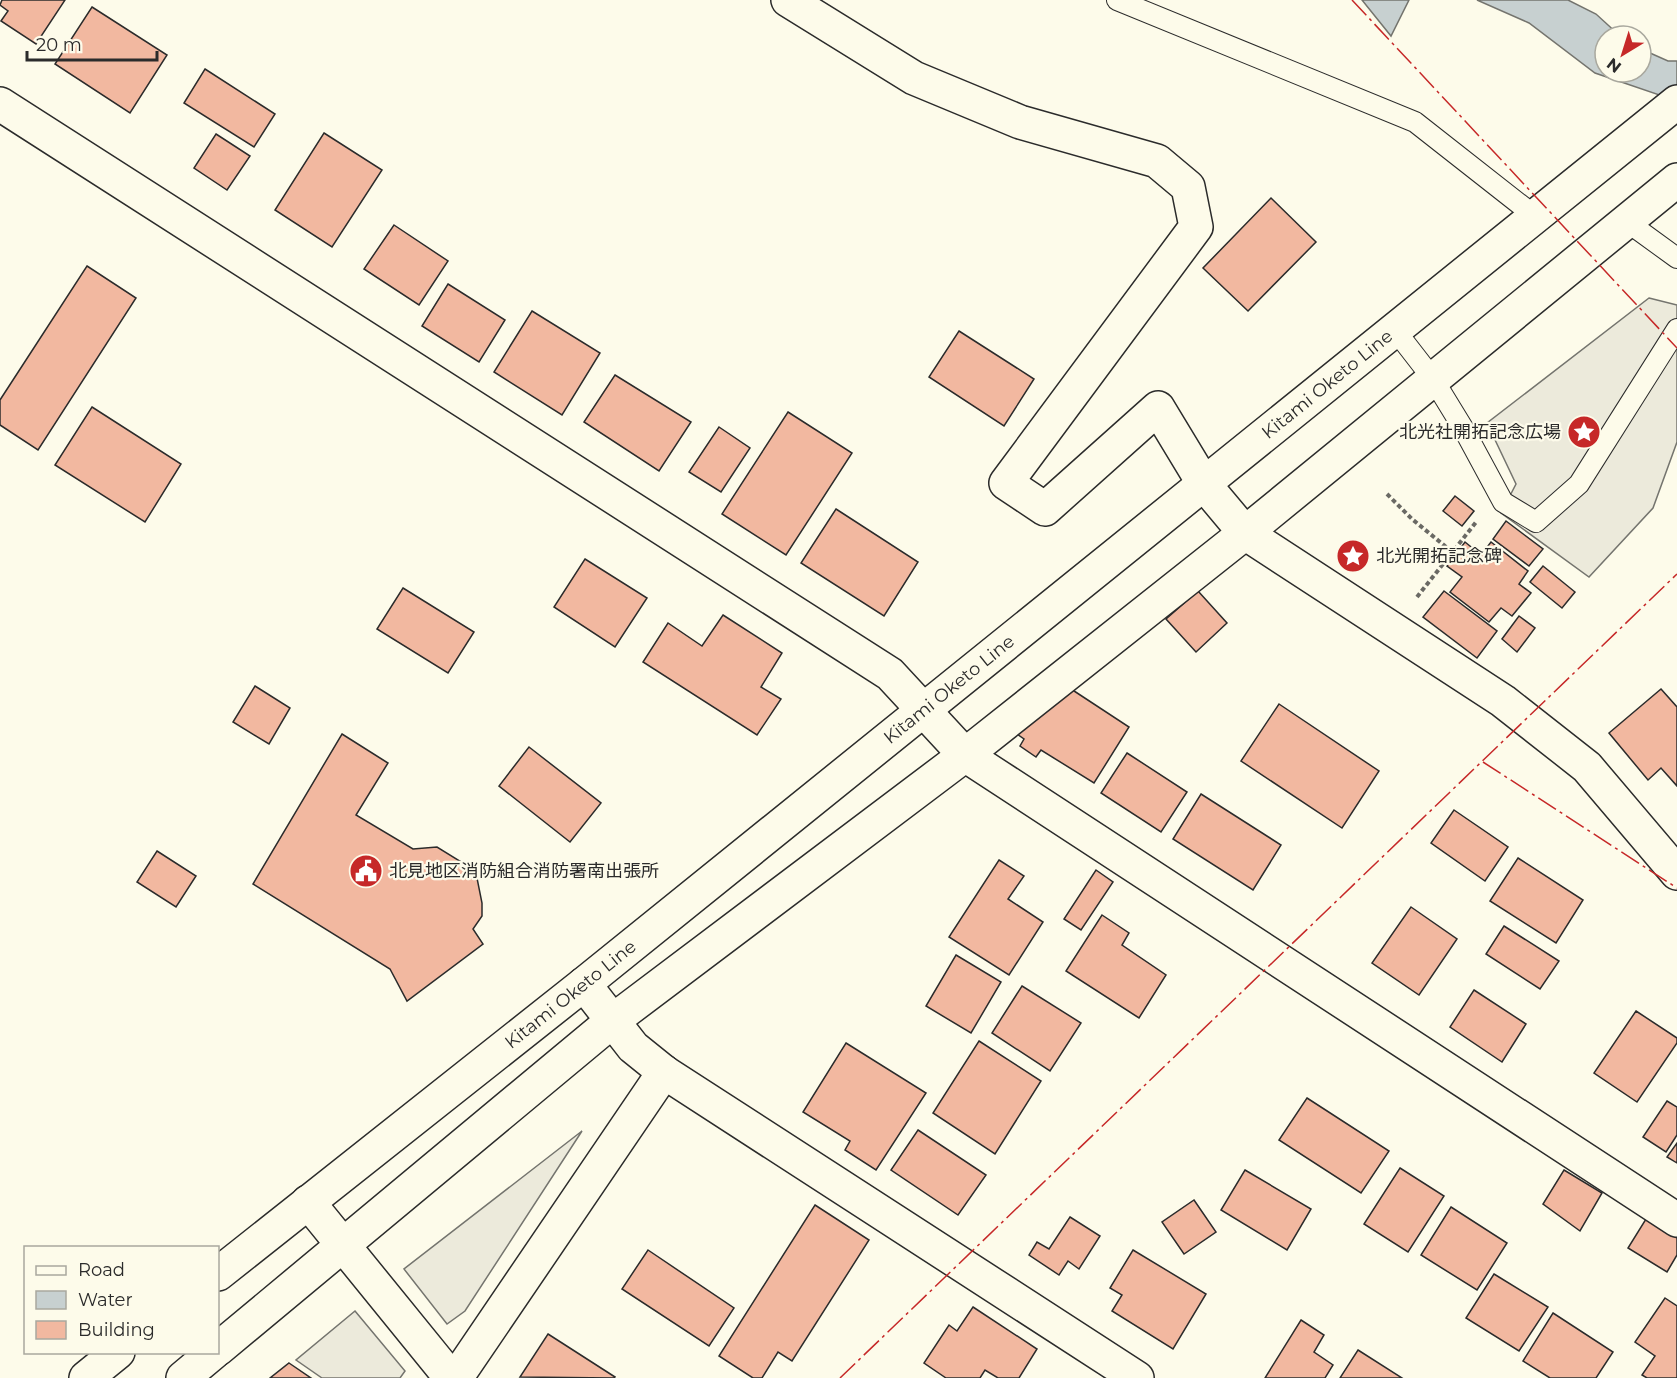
<svg xmlns="http://www.w3.org/2000/svg" width="1677" height="1378" viewBox="0 0 1677 1378" font-family="Montserrat,'Noto Sans JP',sans-serif">
<rect width="100%" height="100%" fill="#fdfbea"/>
<!-- parking -->
<g fill="#eceadb" stroke="#74746e" stroke-width="1.5">
<path d="M1649,298L1677,305V442L1653,508L1589,577L1501,513L1516,484L1487,423Z"/>
<path d="M582,1131L465,1311L447,1324L404,1269Z"/>
<path d="M355,1311L405,1371L400,1378H322L296,1360Z"/>
</g>
<!-- water -->
<g fill="#c7d0d0" stroke="#74746e" stroke-width="1.5">
<path d="M1362,0H1409L1391,36Z"/>
<path d="M1477,0H1568L1596,14L1620,36H1605V72H1641V49L1668,61H1677V101L1595,73L1529,23Z"/>
</g>
<!-- building -->
<g fill="#f2b8a0" stroke="#2b2b2b" stroke-width="1.5">
<path d="M2,0H65L36,44L1,21L8,11L0,5Z"/>
<path d="M92,7L167,55L130,113L55,64Z"/>
<path d="M205,69L275,114L254,147L184,103Z"/>
<path d="M324,133L382,170L332,247L275,210Z"/>
<path d="M216,134L250,156L227,190L194,168Z"/>
<path d="M1271,198L1316,242L1248,311L1203,268Z"/>
<path d="M394,225L448,261L419,305L364,269Z"/>
<path d="M87,266L136,298L38,450L0,425V400Z"/>
<path d="M448,284L505,320L479,362L422,326Z"/>
<path d="M532,311L600,353L562,415L494,372Z"/>
<path d="M959,331L1034,379L1004,426L929,377Z"/>
<path d="M615,375L691,422L659,471L584,422Z"/>
<path d="M92,407L181,464L145,522L55,465Z"/>
<path d="M788,412L852,453L786,555L722,514Z"/>
<path d="M719,427L750,448L721,492L689,472Z"/>
<path d="M1455,496L1474,511L1462,526L1443,511Z"/>
<path d="M836,509L918,562L884,616L801,563Z"/>
<path d="M1506,521L1543,549L1529,566L1493,539Z"/>
<path d="M1465,542L1481,555L1491,542L1528,571L1519,584L1531,593L1512,616L1501,608L1489,622L1450,592L1462,577L1447,566Z"/>
<path d="M585,559L647,598L615,647L554,607Z"/>
<path d="M1543,566L1575,592L1562,608L1530,582Z"/>
<path d="M403,588L474,632L448,673L377,629Z"/>
<path d="M1198,591L1227,623L1196,652L1166,619Z"/>
<path d="M1444,591L1497,631L1477,658L1423,617Z"/>
<path d="M723,615L782,653L761,687L781,699L757,735L643,662L668,623L702,646Z"/>
<path d="M1519,616L1535,628L1517,652L1502,639Z"/>
<path d="M255,686L290,708L269,744L233,722Z"/>
<path d="M1068,687L1129,727L1094,783L1041,750L1036,757L1020,746L1024,739L1017,734Z"/>
<path d="M1661,689L1677,707V786L1661,768L1648,780L1609,733Z"/>
<path d="M1279,704L1379,771L1342,828L1241,761Z"/>
<path d="M342,734L388,763L356,815L413,849L437,847L463,863L477,878L482,903V916L473,929L483,944L407,1001L390,969L253,884Z"/>
<path d="M529,747L601,803L570,842L499,786Z"/>
<path d="M1127,753L1187,792L1161,832L1101,793Z"/>
<path d="M1201,794L1281,845L1253,890L1173,839Z"/>
<path d="M1454,810L1508,847L1485,881L1431,843Z"/>
<path d="M157,851L196,876L176,907L137,882Z"/>
<path d="M1518,858L1583,900L1556,943L1490,901Z"/>
<path d="M999,860L1024,876L1008,899L1043,922L1009,975L949,937Z"/>
<path d="M1096,870L1113,882L1081,930L1064,919Z"/>
<path d="M1411,907L1457,939L1419,995L1372,963Z"/>
<path d="M1102,915L1129,933L1122,945L1166,975L1139,1018L1066,971Z"/>
<path d="M1504,926L1559,961L1540,989L1486,954Z"/>
<path d="M956,955L1001,982L971,1033L926,1006Z"/>
<path d="M1022,986L1081,1023L1050,1071L992,1033Z"/>
<path d="M1474,990L1526,1024L1502,1062L1450,1027Z"/>
<path d="M1636,1011L1677,1038V1043L1637,1102L1594,1073Z"/>
<path d="M979,1041L1041,1081L995,1154L933,1113Z"/>
<path d="M846,1043L926,1093L876,1170L845,1150L850,1141L803,1112Z"/>
<path d="M1307,1098L1389,1151L1361,1193L1279,1140Z"/>
<path d="M1667,1101L1677,1107V1135L1666,1152L1643,1137Z"/>
<path d="M918,1130L986,1175L958,1215L891,1170Z"/>
<path d="M1677,1143V1163L1667,1157Z"/>
<path d="M1400,1168L1444,1196L1408,1252L1364,1224Z"/>
<path d="M1245,1170L1311,1209L1287,1250L1221,1210Z"/>
<path d="M1564,1170L1602,1193L1580,1231L1543,1204Z"/>
<path d="M1194,1200L1216,1232L1184,1254L1162,1222Z"/>
<path d="M815,1205L869,1240L792,1361L778,1352L762,1378H753L719,1356Z"/>
<path d="M1451,1207L1507,1243L1477,1290L1421,1255Z"/>
<path d="M1070,1217L1100,1236L1079,1269L1068,1261L1059,1275L1029,1255L1037,1242L1049,1249Z"/>
<path d="M1646,1219L1677,1238V1255L1667,1272L1628,1248Z"/>
<path d="M648,1250L734,1308L709,1346L622,1289Z"/>
<path d="M1133,1250L1206,1294L1173,1349L1112,1311L1122,1295L1110,1288Z"/>
<path d="M1494,1274L1548,1307L1519,1351L1466,1318Z"/>
<path d="M1665,1298L1677,1306V1378H1647L1642,1375L1655,1356L1635,1342Z"/>
<path d="M973,1307L1037,1349L1019,1378H998L985,1370L980,1378H946L924,1363L949,1325L957,1331Z"/>
<path d="M1553,1313L1613,1352L1596,1378H1550L1523,1361Z"/>
<path d="M1301,1320L1324,1335L1314,1352L1333,1365L1325,1378H1265Z"/>
<path d="M548,1334L615,1377L614,1378L520,1377Z"/>
<path d="M1358,1350L1402,1378H1340Z"/>
<path d="M289,1363L311,1378H270Z"/>
</g>
<g fill="none" stroke-linecap="round" stroke-linejoin="round">
<!-- lane casing -->
<g stroke="#2b2b2b" stroke-width="22">
<g id="lane">
<path d="M1117,0L1415,122L1536,217"/>
<path d="M1626,221L1677,258"/>
<path d="M1395,330L1433,379L1463,428L1503,502L1536,522L1579,484L1677,329"/>
</g>
</g>
<!-- street casing -->
<g stroke="#2b2b2b" stroke-width="36">
<g id="street">
<path d="M788,0L914,78L1020,122L1157,161L1188,187L1196,227L1006,483L1045,509L1158,408L1204,484L1245,533L1503,701L1587,767L1677,873"/>
<path d="M0,104L890,674L965,755L1677,1220"/>
<path d="M584,984L633,1047L664,1072L1137,1378"/>
<path d="M308,1202L451,1378"/>
<path d="M456,1378L664,1072"/>
</g>
</g>
<!-- primary casing -->
<g stroke="#2b2b2b" stroke-width="36">
<g id="primary">
<path id="s1" d="M218,1274L584,984L1677,102"/>
<path d="M218,1349L611,1022L965,755L1245,533L1677,180"/>
<path d="M86,1378L118,1352"/>
<path d="M183,1378L214,1352"/>
</g>
</g>
<!-- path -->
<g stroke="#6a6964" stroke-width="4" stroke-dasharray="4.5 3" stroke-linecap="butt">
<path d="M1387,494L1412,519L1451,551"/>
<path d="M1417,597L1477,521"/>
</g>
<!-- lane -->
<use href="#lane" stroke="#fdfbea" stroke-width="20"/>
<!-- street -->
<use href="#street" stroke="#fdfbea" stroke-width="33"/>
<!-- primary -->
<use href="#primary" stroke="#fdfbea" stroke-width="33"/>
<!-- power -->
<g stroke="#c62828" stroke-width="1.5" stroke-dasharray="21 4.5 3 4.5" stroke-linecap="butt">
<path d="M1352,0L1677,348"/>
<path d="M1483,762L1677,888"/>
<path d="M840,1378L1677,574"/>
</g>
</g>
<!-- icons -->
<defs>
<g id="sight-disc" transform="scale(1.725)"><circle r="9.5" fill="#c62828" stroke="#fdfbea"/><path d="M0-6L1.8-2.2L6-1.7L2.9 1.2L3.7 5.4L0 3.3L-3.7 5.4L-2.9 1.2L-6-1.7L-1.8-2.2Z" fill="#fff"/></g>
<g id="civic-disc" transform="scale(1.725)"><circle r="9.5" fill="#c62828" stroke="#fdfbea"/><path d="M-.6-6.5H3V-4.5H.6V-3L4-1V1h2V6H-6V1h2V-1L-.6-3ZM-1.2 2.5V6h2.4V2.5Z" fill="#fff"/></g>
</defs>
<g fill-rule="evenodd">
<use href="#sight-disc" x="1584" y="432"/>
<use href="#sight-disc" x="1353" y="556"/>
<use href="#civic-disc" x="366" y="871"/>
</g>
<g text-anchor="middle" dominant-baseline="central" stroke-width="4.5" stroke-linejoin="round" paint-order="stroke">
<!-- street labels -->
<g font-size="18" fill="#2b2b2b" stroke="#fdfbea">
<text stroke="none"><textPath href="#s1" startOffset="1422">Kitami Oketo Line</textPath></text>
<text stroke="none"><textPath href="#s1" startOffset="936">Kitami Oketo Line</textPath></text>
<text stroke="none"><textPath href="#s1" startOffset="450">Kitami Oketo Line</textPath></text>
</g>
<!-- poi labels -->
<g font-size="18" fill="#2b2b2b" stroke="#fdfbea" text-anchor="start">
<text x="1561" y="432" text-anchor="end">北光社開拓記念広場</text>
<text x="1376" y="556">北光開拓記念碑</text>
<text x="389" y="871">北見地区消防組合消防署南出張所</text>
</g>
</g>
<!-- legend -->
<rect x="24" y="1246" width="195" height="108" fill="#fdfbea" stroke="#a9a89e" stroke-width="1.5"/>
<rect x="36" y="1266" width="30" height="9" fill="#fdfbea" stroke="#a9a89e" stroke-width="1.5"/>
<text x="78" y="1276" font-size="18" fill="#2b2b2b">Road</text>
<rect x="36" y="1291" width="30" height="18" fill="#c7d0d0" stroke="#a9a89e" stroke-width="1.5"/>
<text x="78" y="1306" font-size="18" fill="#2b2b2b">Water</text>
<rect x="36" y="1321" width="30" height="18" fill="#f2b8a0" stroke="#a9a89e" stroke-width="1.5"/>
<text x="78" y="1336" font-size="18" fill="#2b2b2b">Building</text>
<!-- north arrow -->
<g transform="translate(1623 54) rotate(218)"><circle r="28" fill="#fdfbea" stroke="#a9a89e" stroke-width="1.5"/>
<path d="M0-4.5L10 22L0 15L-10 22Z" fill="#c62828"/>
<text y="-9" font-size="16" font-weight="bold" text-anchor="middle" fill="#2b2b2b">N</text>
</g>
<!-- scale -->
<path d="M27 51v9h130v-9" fill="none" stroke="#2b2b2b" stroke-width="3"/>
<text x="36" y="51" font-size="18" fill="#2b2b2b" stroke="#fdfbea" stroke-width="4.5" paint-order="stroke">20 m</text>
</svg>
